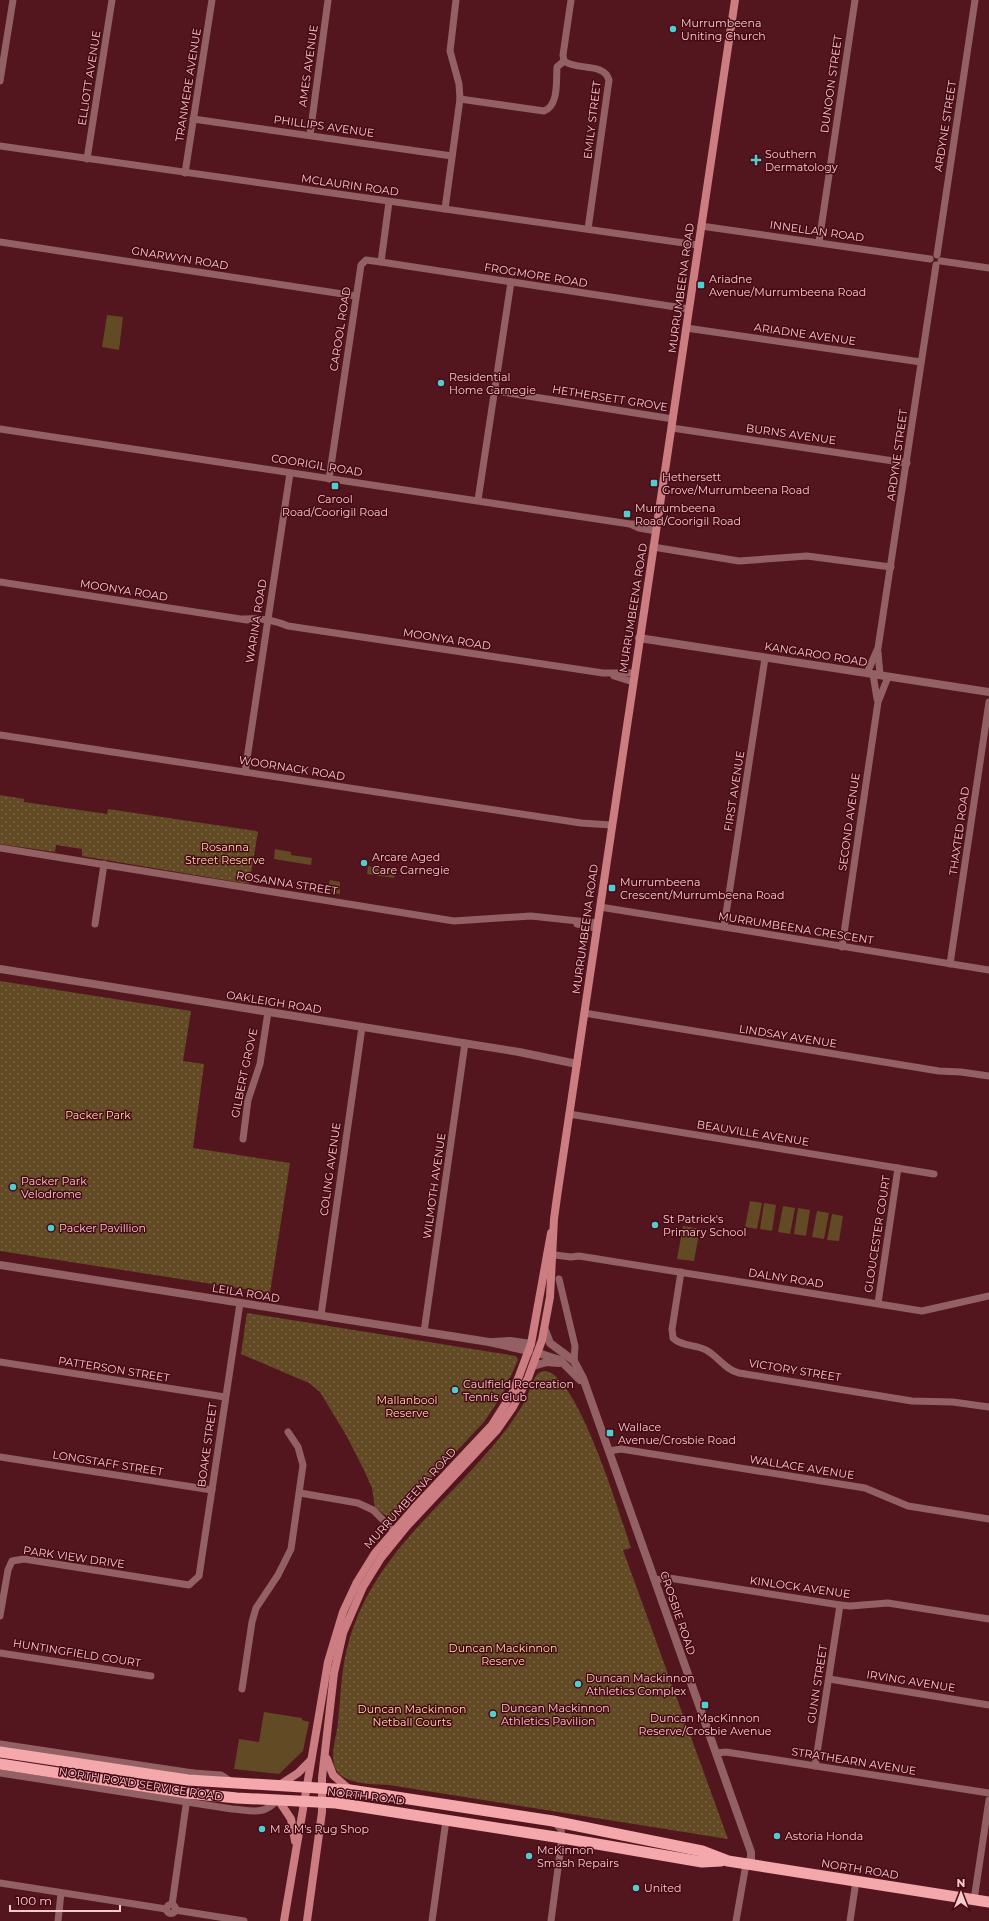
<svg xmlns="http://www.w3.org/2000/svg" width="989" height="1921" viewBox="0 0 989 1921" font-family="Montserrat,sans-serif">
<defs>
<pattern id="park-dots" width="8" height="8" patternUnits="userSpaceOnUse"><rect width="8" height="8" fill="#624a25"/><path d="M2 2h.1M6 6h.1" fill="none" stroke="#796343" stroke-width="1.8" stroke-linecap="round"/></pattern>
</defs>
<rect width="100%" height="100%" fill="#53161e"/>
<!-- green -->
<g fill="#624a25">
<path d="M107,315L123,317L119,350L102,347Z"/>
<path d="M275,849L291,852V855L312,858L311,865L274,859Z"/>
<path d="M368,866L390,870L389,874L395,875L394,878L367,874Z"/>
<path d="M330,880L340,882V894L327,892Z"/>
<path d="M750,1201L762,1203L757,1229L745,1227Z"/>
<path d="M764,1203L776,1205L772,1231L760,1229Z"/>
<path d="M783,1206L795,1208L790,1234L778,1232Z"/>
<path d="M798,1208L810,1210L806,1236L794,1234Z"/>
<path d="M817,1211L829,1213L824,1239L812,1237Z"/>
<path d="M832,1214L843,1216L839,1241L827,1240Z"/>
<path d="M683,1226L700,1229L694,1261L677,1259Z"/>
<path d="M264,1712L302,1718V1720L309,1722L303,1751L279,1774L234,1769L239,1739L259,1742Z"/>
</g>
<!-- park -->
<g fill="url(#park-dots)">
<path d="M0,795L24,799V802L107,814L108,809L256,831L258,832L249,884L82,856V849L56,845L55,852L0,844Z"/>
<path d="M0,981L191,1011L183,1061L204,1064L193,1148L290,1163L270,1293L0,1251Z"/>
<path d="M247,1313L516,1356L518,1360L502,1395L484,1422L392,1520L375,1508L372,1488L363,1468L346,1435L320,1392L309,1383L241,1354Z"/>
<path d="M544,1371C577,1371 621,1518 631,1548L623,1550L728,1839L389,1785C372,1784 338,1785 334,1764C331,1751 337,1735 338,1722C341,1694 341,1668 349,1641C374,1553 447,1504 501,1436C510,1425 518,1413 525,1401C529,1393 531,1383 536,1376C538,1373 540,1372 544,1371Z"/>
</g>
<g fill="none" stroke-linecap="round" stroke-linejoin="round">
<!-- minor -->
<g stroke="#936163" stroke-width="7">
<path d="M571,0L563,55L564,61C577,71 604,62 609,80L588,229"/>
<path d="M0,81L13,0"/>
<path d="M460,99L544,111C559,106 556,80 557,67L564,61"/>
<path d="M193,119L452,156"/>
<path d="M310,135L328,0"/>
<path d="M0,146L698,245"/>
<path d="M87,159L112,0"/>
<path d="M185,173L212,0"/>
<path d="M445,209L460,99L459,84L450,51L456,0"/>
<path d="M701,226L930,259"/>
<path d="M0,242L356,296"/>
<path d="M819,242L855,0"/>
<path d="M937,255L975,0"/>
<path d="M941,261L989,268"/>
<path d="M381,262L689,309"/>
<path d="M686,328L921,362"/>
<path d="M496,391L673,419"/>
<path d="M672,428L907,463"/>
<path d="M0,429L630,524L639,528L656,531"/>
<path d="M329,479L361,265L366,260L381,262L389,202"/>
<path d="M478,500L511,282"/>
<path d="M632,524L656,526"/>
<path d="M653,547L739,561L807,556L891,567"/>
<path d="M0,582L247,620"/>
<path d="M244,619C259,618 274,620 288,626L603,673H634"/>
<path d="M878,652L880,675"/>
<path d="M867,673L878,648L936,265"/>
<path d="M873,674L877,699"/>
<path d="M614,676L633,682"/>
<path d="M0,735L581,823L611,825"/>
<path d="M245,772L290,473"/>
<path d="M0,848L454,921L531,916L597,923"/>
<path d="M600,907L989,970"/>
<path d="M95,924L104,864"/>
<path d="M577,924L596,928"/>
<path d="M724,927L765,658"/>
<path d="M842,947L878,702L888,677"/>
<path d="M950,964L989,702"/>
<path d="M584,1013L939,1071L961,1072L989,1076"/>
<path d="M569,1114L934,1174"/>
<path d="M243,1139L248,1100L260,1064L268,1012"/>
<path d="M547,1254L571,1257L579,1256L922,1311L989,1296"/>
<path d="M681,1272L672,1329L673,1338C682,1347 695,1344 706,1350C719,1357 724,1369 739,1373L912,1401L953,1402L989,1407"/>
<path d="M559,1279L575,1346L574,1361"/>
<path d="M878,1303L898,1168"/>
<path d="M321,1315L362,1027"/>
<path d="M424,1332L465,1043"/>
<path d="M0,1362L225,1397"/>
<path d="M609,1451L621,1449L865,1488L908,1506L989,1519"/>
<path d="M0,1457L212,1490"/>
<path d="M300,1493L358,1503L373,1510L397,1534"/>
<path d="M655,1580L669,1578L840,1605L850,1606L888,1603L989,1619"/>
<path d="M0,1616L8,1570L12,1561L24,1559L189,1585L199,1576L240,1303"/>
<path d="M0,1653L151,1676"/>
<path d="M829,1679L989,1705"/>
<path d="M242,1689L252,1622L256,1608L278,1575L291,1549L303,1465L298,1447L288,1432"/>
<path d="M0,1744L193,1773L201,1780"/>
<path d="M716,1753L726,1752L989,1793"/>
<path d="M815,1766L840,1605"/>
<path d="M0,1773L232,1809C249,1810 264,1816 276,1801"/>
<path d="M193,1773L221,1775L232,1782"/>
<path d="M0,1883L166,1909"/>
<path d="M974,1900L989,1800"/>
<circle cx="171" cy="1909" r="4.5"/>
<path d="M172,1905L187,1798"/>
<path d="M175,1910L244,1921"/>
<path d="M58,1921L61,1893"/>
<path d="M432,1921L446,1820"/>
<path d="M551,1921L562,1838L561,1829L553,1821"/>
<path d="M736,1921L746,1864"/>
<path d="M850,1921L856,1881"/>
</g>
<!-- tertiary -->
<g stroke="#936163" stroke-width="8">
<path d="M639,638L989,692"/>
<path d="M0,969L519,1052L577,1064"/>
<path d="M0,1265L489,1342L529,1351"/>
<path d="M545,1330L550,1343L574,1361L583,1378L751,1852V1859L746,1864"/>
<path d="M493,1342L510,1341L531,1344"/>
<path d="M538,1353L560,1360L580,1380"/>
<path d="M533,1366L547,1362L559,1363"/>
</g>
<!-- secondary -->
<g stroke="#cb7d81" stroke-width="8">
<path d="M327,1759L333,1775L350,1790"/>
<path d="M278,1786L298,1773L311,1760"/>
<path d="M279,1801L291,1819L295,1841"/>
<path d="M284,1921L328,1662L343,1612L357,1582L375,1553L415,1507L492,1425L513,1392L531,1344L551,1233"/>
<path d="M307,1921L322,1812V1778L334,1673L343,1633L363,1587L381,1558L407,1526L497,1430L513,1407L528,1378L542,1340L550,1297L554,1219L557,1197L735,0"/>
</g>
<!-- trunk -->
<g stroke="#f4a8ab" stroke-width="11">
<path d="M0,1752L188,1780L350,1790L553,1821L702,1851L728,1861L989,1902"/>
<path d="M0,1764L187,1793L237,1798L336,1803L562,1838L702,1862L721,1861"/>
</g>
</g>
<!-- markers -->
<g fill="#52cdcf" stroke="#470914" stroke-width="1.5">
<circle cx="673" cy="29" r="4"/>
<path d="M754 154h4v4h4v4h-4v4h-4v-4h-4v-4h4z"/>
<rect x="697" y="281" width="8" height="8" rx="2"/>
<circle cx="441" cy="383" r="4"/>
<rect x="650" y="479" width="8" height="8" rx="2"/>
<rect x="331" y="482" width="8" height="8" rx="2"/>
<rect x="623" y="510" width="8" height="8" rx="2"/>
<circle cx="364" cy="863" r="4"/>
<rect x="608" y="884" width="8" height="8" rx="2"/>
<circle cx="13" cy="1187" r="4"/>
<circle cx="655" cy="1225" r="4"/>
<circle cx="51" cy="1228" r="4"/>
<circle cx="455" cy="1390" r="4"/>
<rect x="606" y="1429" width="8" height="8" rx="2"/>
<circle cx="578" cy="1684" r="4"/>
<rect x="701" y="1701" width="8" height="8" rx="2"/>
<circle cx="493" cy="1714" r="4"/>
<circle cx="262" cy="1829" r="4"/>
<circle cx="777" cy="1836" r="4"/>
<circle cx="529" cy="1856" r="4"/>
<circle cx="636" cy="1888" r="4"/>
</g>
<g text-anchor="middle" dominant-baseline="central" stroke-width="3" stroke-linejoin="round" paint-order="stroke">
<!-- poi labels -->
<g font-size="11" fill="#f4cccd" stroke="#470914" text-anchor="start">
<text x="681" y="23">Murrumbeena<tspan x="681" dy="13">Uniting Church</tspan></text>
<text x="765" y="154">Southern<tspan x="765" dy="13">Dermatology</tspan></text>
<text x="709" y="279">Ariadne<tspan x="709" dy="13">Avenue/Murrumbeena Road</tspan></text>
<text x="449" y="377">Residential<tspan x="449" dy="13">Home Carnegie</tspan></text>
<text x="662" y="477">Hethersett<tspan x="662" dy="13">Grove/Murrumbeena Road</tspan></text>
<text x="335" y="499" text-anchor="middle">Carool<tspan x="335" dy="13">Road/Coorigil Road</tspan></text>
<text x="635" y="508">Murrumbeena<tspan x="635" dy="13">Road/Coorigil Road</tspan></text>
<text x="372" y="857">Arcare Aged<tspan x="372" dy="13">Care Carnegie</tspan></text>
<text x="620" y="882">Murrumbeena<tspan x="620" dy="13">Crescent/Murrumbeena Road</tspan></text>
<text x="21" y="1181">Packer Park<tspan x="21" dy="13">Velodrome</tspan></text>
<text x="663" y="1219">St Patrick's<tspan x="663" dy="13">Primary School</tspan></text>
<text x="59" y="1228">Packer Pavillion</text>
<text x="463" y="1384">Caulfield Recreation<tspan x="463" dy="13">Tennis Club</tspan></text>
<text x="618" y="1427">Wallace<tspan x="618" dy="13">Avenue/Crosbie Road</tspan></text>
<text x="586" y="1678">Duncan Mackinnon<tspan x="586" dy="13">Athletics Complex</tspan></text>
<text x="501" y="1708">Duncan Mackinnon<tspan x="501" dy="13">Athletics Pavilion</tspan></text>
<text x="705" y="1718" text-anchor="middle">Duncan MacKinnon<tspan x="705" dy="13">Reserve/Crosbie Avenue</tspan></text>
<text x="270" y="1829">M &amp; M's Rug Shop</text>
<text x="785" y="1836">Astoria Honda</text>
<text x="537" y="1850">McKinnon<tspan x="537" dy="13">Smash Repairs</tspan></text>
<text x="644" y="1888">United</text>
</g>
<!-- street labels -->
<g font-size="11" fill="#f4cccd" stroke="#470914">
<text transform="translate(308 66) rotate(-82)">AMES AVENUE</text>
<text transform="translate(89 78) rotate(-81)">ELLIOTT AVENUE</text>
<text transform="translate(831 84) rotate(-82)">DUNOON STREET</text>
<text transform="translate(188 85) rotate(-81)">TRANMERE AVENUE</text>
<text transform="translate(592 120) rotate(-83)">EMILY STREET</text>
<text transform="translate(324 126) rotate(8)">PHILLIPS AVENUE</text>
<text transform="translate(945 126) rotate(-81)">ARDYNE STREET</text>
<text transform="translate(350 185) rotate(8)">MCLAURIN ROAD</text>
<text transform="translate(817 231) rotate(8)">INNELLAN ROAD</text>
<text transform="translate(180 258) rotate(9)">GNARWYN ROAD</text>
<text transform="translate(536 275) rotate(9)">FROGMORE ROAD</text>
<text transform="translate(681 288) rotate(-82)">MURRUMBEENA ROAD</text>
<text transform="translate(340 329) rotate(-81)">CAROOL ROAD</text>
<text transform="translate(805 334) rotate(8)">ARIADNE AVENUE</text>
<text transform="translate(610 398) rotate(9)">HETHERSETT GROVE</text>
<text transform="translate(791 434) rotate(8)">BURNS AVENUE</text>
<text transform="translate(897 455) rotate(-82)">ARDYNE STREET</text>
<text transform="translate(317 465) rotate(9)">COORIGIL ROAD</text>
<text transform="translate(124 590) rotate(9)">MOONYA ROAD</text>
<text transform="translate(633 608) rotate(-81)">MURRUMBEENA ROAD</text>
<text transform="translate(256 621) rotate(-81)">WARINA ROAD</text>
<text transform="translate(447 639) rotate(9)">MOONYA ROAD</text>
<text transform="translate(816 654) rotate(9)">KANGAROO ROAD</text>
<text transform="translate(292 768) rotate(9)">WOORNACK ROAD</text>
<text transform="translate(734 791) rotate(-81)">FIRST AVENUE</text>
<text transform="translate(849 822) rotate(-82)">SECOND AVENUE</text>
<text transform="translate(959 831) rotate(-82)">THAXTED ROAD</text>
<text transform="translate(287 883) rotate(9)">ROSANNA STREET</text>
<text transform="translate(796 928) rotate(9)">MURRUMBEENA CRESCENT</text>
<text transform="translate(585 929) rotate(-82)">MURRUMBEENA ROAD</text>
<text transform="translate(274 1002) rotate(9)">OAKLEIGH ROAD</text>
<text transform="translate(788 1036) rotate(9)">LINDSAY AVENUE</text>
<text transform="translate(244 1073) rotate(-78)">GILBERT GROVE</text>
<text transform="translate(753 1133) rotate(9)">BEAUVILLE AVENUE</text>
<text transform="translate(330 1169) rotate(-82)">COLING AVENUE</text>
<text transform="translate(434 1186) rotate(-82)">WILMOTH AVENUE</text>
<text transform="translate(877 1234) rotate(-81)">GLOUCESTER COURT</text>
<text transform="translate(786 1278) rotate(9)">DALNY ROAD</text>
<text transform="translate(246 1293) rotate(9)">LEILA ROAD</text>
<text transform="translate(114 1369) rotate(9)">PATTERSON STREET</text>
<text transform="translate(795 1370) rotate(9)">VICTORY STREET</text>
<text transform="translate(207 1445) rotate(-82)">BOAKE STREET</text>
<text transform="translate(108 1463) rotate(9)">LONGSTAFF STREET</text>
<text transform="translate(802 1467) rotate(9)">WALLACE AVENUE</text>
<text transform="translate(410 1498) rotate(-48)">MURRUMBEENA ROAD</text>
<text transform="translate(74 1557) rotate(8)">PARK VIEW DRIVE</text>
<text transform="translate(800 1587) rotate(8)">KINLOCK AVENUE</text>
<text transform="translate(678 1613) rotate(71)">CROSBIE ROAD</text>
<text transform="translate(77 1653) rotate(9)">HUNTINGFIELD COURT</text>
<text transform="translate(911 1681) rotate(9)">IRVING AVENUE</text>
<text transform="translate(817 1684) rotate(-81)">GUNN STREET</text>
<text transform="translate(854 1761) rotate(9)">STRATHEARN AVENUE</text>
<text transform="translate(141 1784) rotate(9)">NORTH ROAD SERVICE ROAD</text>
<text transform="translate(366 1796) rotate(7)">NORTH ROAD</text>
<text transform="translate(860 1869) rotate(9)">NORTH ROAD</text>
</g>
<!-- park labels -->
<g font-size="11" fill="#fedeb1" stroke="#470914">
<text x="225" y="847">Rosanna<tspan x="225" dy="13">Street Reserve</tspan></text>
<text x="98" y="1115">Packer Park</text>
<text x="407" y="1400">Mallanbool<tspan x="407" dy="13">Reserve</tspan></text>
<text x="503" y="1648">Duncan Mackinnon<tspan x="503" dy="13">Reserve</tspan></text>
<text x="412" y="1709">Duncan Mackinnon<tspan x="412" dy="13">Netball Courts</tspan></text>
</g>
</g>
<!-- north arrow -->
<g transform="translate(961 1893)" stroke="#470914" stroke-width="3" paint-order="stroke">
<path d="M0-3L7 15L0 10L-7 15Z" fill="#f4cccd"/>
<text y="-6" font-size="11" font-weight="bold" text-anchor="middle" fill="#f4cccd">N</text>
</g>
<!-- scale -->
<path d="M10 1905v6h110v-6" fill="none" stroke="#f4cccd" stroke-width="2"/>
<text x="16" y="1905" font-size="12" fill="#f4cccd" stroke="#470914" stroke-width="3" paint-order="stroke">100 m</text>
</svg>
